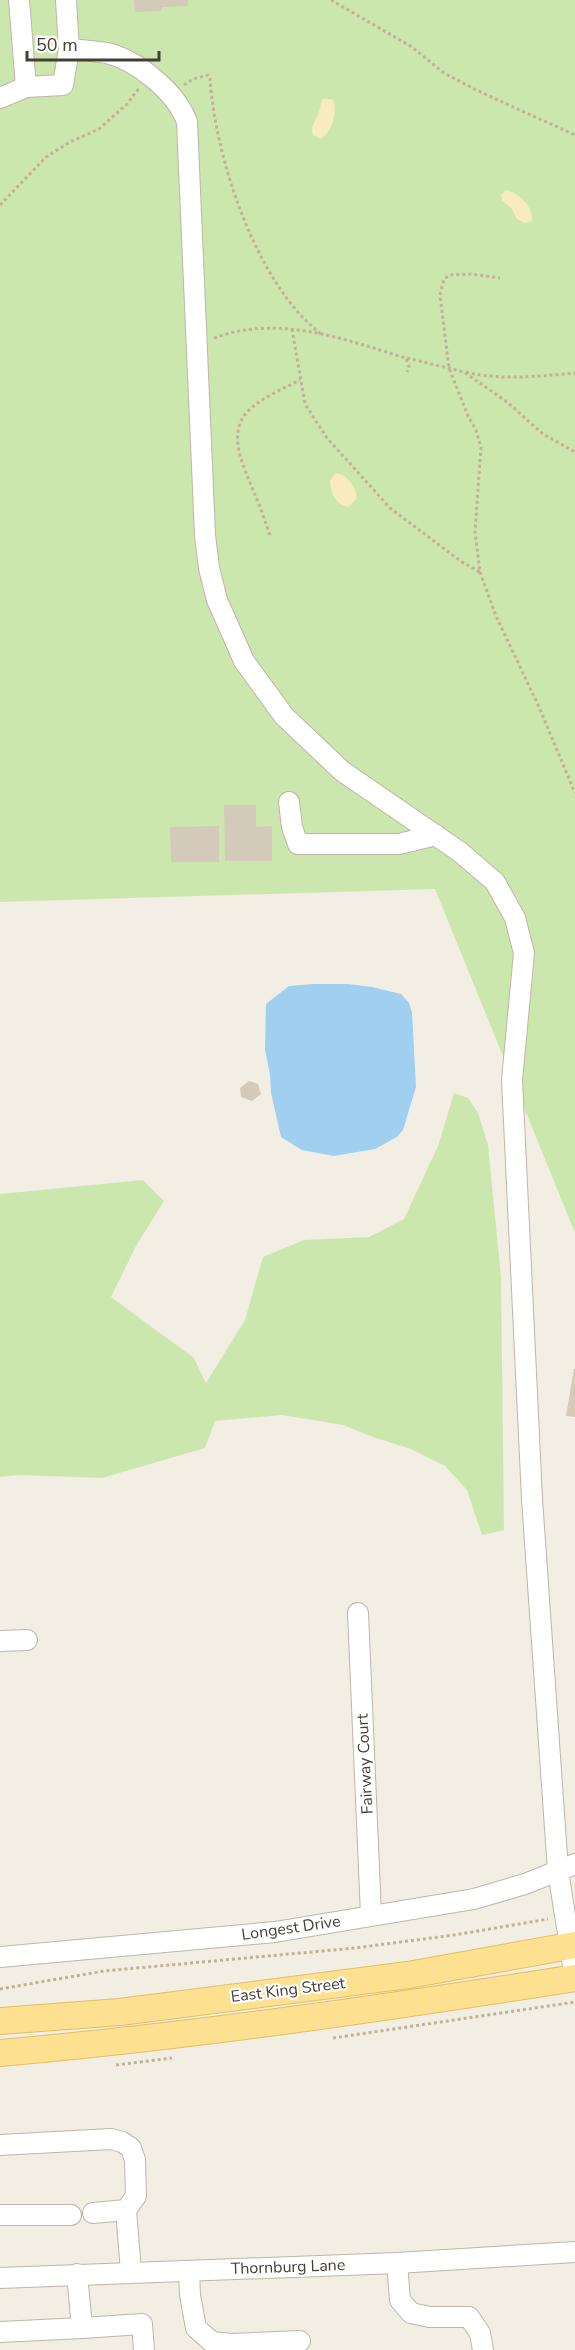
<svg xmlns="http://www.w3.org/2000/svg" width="575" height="2350" viewBox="0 0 575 2350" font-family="'Nunito Sans',sans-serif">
<rect width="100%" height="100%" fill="#f2eee4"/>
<!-- green -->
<g fill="#cce7ad">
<path d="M0,0H575V1233L435,889L0,902Z"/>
<path d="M454,1093L468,1098L478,1113L488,1145L501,1277L504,1530L482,1535L467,1490L445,1466L411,1449L373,1437L343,1425L282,1415L215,1421L205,1448L102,1478L19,1475L0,1477V1194L143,1180L164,1201L136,1246L111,1297L194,1358L206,1383L245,1320L263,1257L304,1240L369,1237L404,1219L438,1146Z"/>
</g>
<!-- sand -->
<g fill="#f8ecbf">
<path d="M324,98L333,100C338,112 332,132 321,139L313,135C310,124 316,122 319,112C321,106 320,103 324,98Z"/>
<path d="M506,190C519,192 534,208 532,221L524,223L517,219L512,209L502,200L501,195Z"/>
<path d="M336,473C348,475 355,486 357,498L349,507C335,505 331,493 330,481Z"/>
</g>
<!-- water -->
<path fill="#a0cff0" d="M313,984H348L372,987L401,994L409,1003L412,1012L416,1087L403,1130L397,1137L375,1149L334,1156L302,1150L281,1137L271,1093L270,1075L265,1049L266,1004L289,986Z"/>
<!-- building -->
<g fill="#d4caba">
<path d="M134,0H188V6L162,7V11L135,12Z"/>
<path d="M224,805H256V827L272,826V861H225Z"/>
<path d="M219,826V862H171L170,827Z"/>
<path d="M249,1081L258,1084L261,1094L252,1101L241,1097L240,1088Z"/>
<path d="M574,1369H575V1417L566,1416Z"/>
</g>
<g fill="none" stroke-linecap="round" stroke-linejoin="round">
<!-- minor casing -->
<g stroke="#beb6a7" stroke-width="22">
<g id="minor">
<path d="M19,0L26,87L63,85L69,49L66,0"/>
<path d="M69,49C81,50 94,51 107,53C137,60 177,93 187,122L205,535L209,568L217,600L244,661L284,716L342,771L460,852L495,882L515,918L524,953L512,1080L532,1499L558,1871L575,1978"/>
<path d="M0,98L26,87"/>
<path d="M289,802L292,827L298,844H399L436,835"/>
<path d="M358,1613L371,1915"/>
<path d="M0,1641L27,1640"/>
<path d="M0,1957L275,1932L474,1899L525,1884L575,1864"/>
<path d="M0,2145L111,2139L122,2142L131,2148L135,2160L136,2196L126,2210L93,2213"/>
<path d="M126,2210L131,2272"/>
<path d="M0,2215H71"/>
<path d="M397,2263L400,2300L411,2313L430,2317H469L480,2333L483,2350"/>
<path d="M189,2271L190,2295L196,2328L212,2342L232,2344L300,2341"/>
<path d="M0,2278L397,2263L575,2252"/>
<path d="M82,2328L142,2324L144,2350"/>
<path d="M0,2332L82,2328L77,2274"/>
</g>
</g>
<!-- major casing -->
<g stroke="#e4be61" stroke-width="28">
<g id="major">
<path d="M0,2021L120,2012L408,1975L575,1945"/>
<path d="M0,2053C193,2036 384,2008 575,1978"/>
</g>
</g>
<!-- path -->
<g stroke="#c0b298" stroke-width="3" stroke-dasharray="3 3" stroke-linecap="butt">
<path d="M331,0L412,47L444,73L476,90L575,135"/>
<path d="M184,85L193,79L208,75L210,78C215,157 256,284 321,334"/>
<path d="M0,205L46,157L70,142L99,129L127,104L139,88"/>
<path d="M292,329L305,404L327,438L390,508L462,562L480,572L475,532L481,447L476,430L468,416L449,368L440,295L444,279L450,275L471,274L500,278"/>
<path d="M214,338C279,314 343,339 406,358L409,367L407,372"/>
<path d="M407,358L464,372L507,402L543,434L575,452"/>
<path d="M466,372C501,381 539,376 575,373"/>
<path d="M270,535C265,522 261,508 255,495C246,471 225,435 248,411C262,397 283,389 300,380"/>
<path d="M480,572L496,616L539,707L575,793"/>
<path d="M0,1989L104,1971L355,1948L454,1935L548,1919"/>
<path d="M333,2038L575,2002"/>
<path d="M116,2065L172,2058"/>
</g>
<!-- minor -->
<use href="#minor" stroke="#fff" stroke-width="20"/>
<!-- major -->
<use href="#major" stroke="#fee091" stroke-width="26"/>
</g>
<g text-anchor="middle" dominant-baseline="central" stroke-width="4.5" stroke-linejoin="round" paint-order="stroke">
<!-- street labels -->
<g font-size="16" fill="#453e34" stroke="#fff">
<text transform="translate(365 1764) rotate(-93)">Fairway Court</text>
<text transform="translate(291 1928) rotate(-8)">Longest Drive</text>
<text transform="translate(288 1990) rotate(-7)">East King Street</text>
<text transform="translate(288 2267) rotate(-2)">Thornburg Lane</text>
</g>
</g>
<!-- scale -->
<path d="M27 51v9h132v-9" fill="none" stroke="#453e34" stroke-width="3"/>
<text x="36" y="51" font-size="18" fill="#453e34" stroke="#ffffff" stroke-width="4.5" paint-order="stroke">50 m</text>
</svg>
